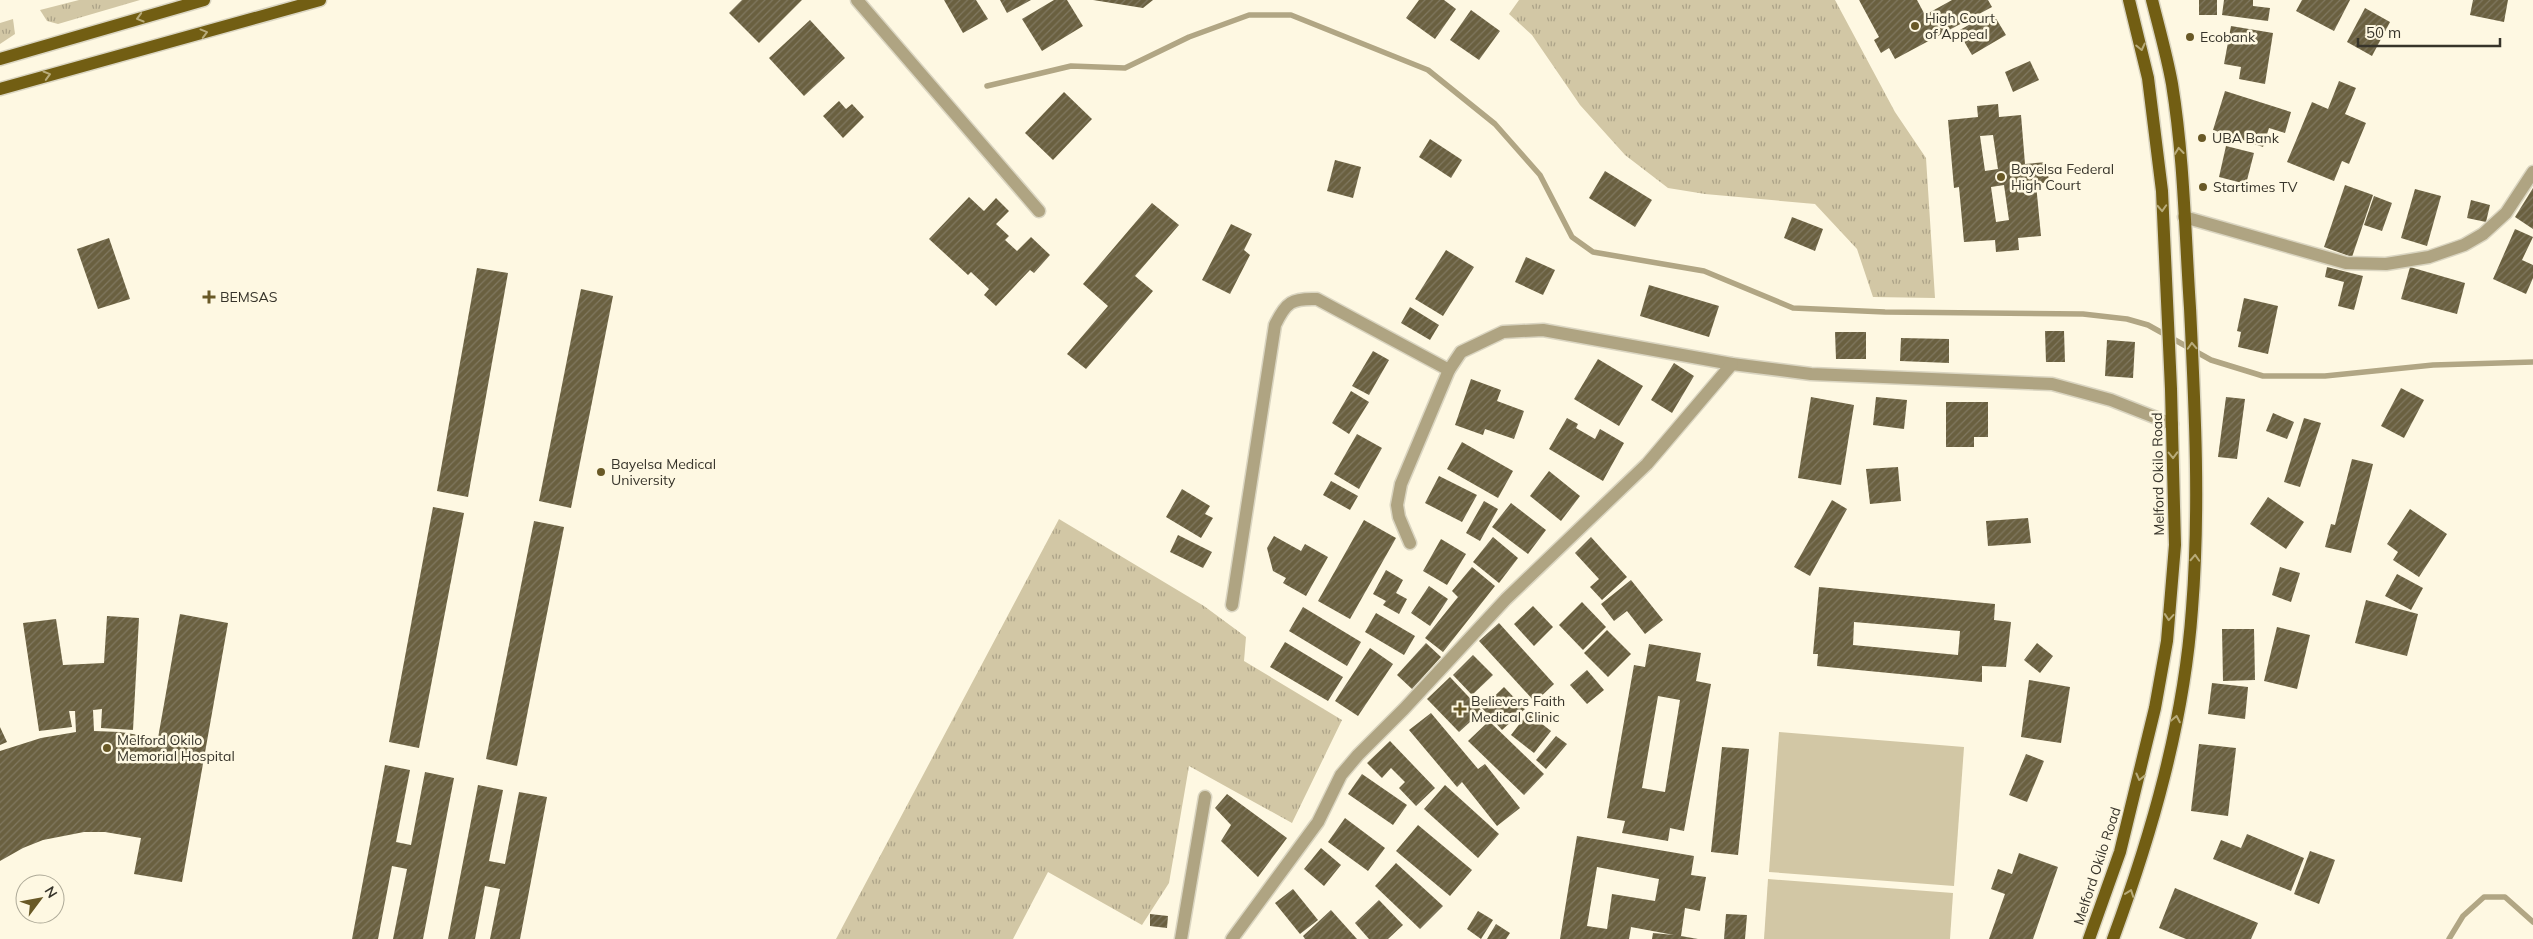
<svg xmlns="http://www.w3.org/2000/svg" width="2533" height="939" viewBox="0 0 2533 939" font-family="Mulish,sans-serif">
<defs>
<pattern id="grass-tufts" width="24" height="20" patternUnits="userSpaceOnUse" patternTransform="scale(1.25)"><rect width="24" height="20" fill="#d2c7a5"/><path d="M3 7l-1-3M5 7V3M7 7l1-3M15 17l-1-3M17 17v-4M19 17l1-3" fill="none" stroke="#aba287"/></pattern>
<pattern id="building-hatch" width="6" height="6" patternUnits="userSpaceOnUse" patternTransform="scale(1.25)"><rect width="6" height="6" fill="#6a6040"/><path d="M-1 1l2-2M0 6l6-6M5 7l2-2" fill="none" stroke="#807860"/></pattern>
</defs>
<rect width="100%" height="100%" fill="#fef8e2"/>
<!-- grass -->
<g fill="url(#grass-tufts)">
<path d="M79,0H140L58,24L47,21L40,10Z"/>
<path d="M1519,0H1835L1895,112L1926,158L1935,298L1873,297L1857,249L1815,204L1705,194L1668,188L1625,155L1580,105L1532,35L1509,14Z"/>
<path d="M13,19L15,34L0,44V23Z"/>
<path d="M1059,519L1204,606L1246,637L1244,661L1342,720L1292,823L1189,766L1169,883L1142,925L1048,872L1013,939H836Z"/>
</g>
<!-- garden -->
<g fill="#d2c7a5">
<path d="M1779,732L1964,747L1954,886L1769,872Z"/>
<path d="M1768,879L1953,893L1950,939H1764Z"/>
</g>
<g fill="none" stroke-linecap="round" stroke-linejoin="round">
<!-- stream -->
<g stroke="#b1a684" stroke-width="5.5">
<path d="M987,86L1071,66L1125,68L1189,37L1249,15H1291L1428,70L1495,124L1540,175L1572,237L1593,252L1704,271L1793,308L1885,312L2083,314L2127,319L2148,325L2211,360L2263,376H2325L2433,365L2533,362"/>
<path d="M2449,939L2463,916L2484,897H2505L2533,922"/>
</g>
</g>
<!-- building -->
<g fill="url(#building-hatch)" fill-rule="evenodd">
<path d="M742,0H802L759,43L729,13Z"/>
<path d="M944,0H976L988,19L963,33Z"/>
<path d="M1000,0H1031L1007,13Z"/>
<path d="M1054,0H1067L1083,26L1042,51L1022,19Z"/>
<path d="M1093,0H1153L1143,8Z"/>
<path d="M1419,0H1444L1456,9L1435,39L1406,18Z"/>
<path d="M1859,0H1917L1925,15L1952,0H1988L1992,7L1895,59L1889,48L1881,53L1874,40L1879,37Z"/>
<rect x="2199" y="0" width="18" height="15"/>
<path d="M2224,0H2253V6L2270,8L2268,21L2222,15Z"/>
<path d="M2302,0H2350L2334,31L2296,11Z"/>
<path d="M2473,0H2508L2504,22L2470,15Z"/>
<path d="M2365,8L2390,22L2372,56L2347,42Z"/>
<path d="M1471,10L1500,31L1479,60L1450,40Z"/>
<path d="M1992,12L2006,35L1972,55L1958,31Z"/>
<path d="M810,20L845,58L804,96L769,58Z"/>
<path d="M2231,26L2273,33L2265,84L2239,79L2241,67L2224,64Z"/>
<path d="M2030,61L2039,80L2013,92L2005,72Z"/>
<path d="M2339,81L2356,88L2345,114L2366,123L2349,164L2342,161L2334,181L2287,162L2312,102L2328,109Z"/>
<path d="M2225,91L2291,112L2285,133L2269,128L2263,147L2213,130Z"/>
<path d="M1064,92L1092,119L1053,160L1025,133Z"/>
<path d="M839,101L846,109L852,104L864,117L843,138L823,116Z"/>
<path d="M1998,104L1999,117L2021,115L2025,164L2047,162L2049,182L2036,184L2041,236L2018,238L2019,250L1996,252L1995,240L1964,242L1959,187L1954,188L1948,120L1978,117L1977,106ZM1993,135L1998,169L1985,171L1980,136ZM2004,185L2009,220L1996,222L1991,187Z"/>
<path d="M1430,139L1462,160L1451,178L1419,157Z"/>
<path d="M2226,146L2254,153L2246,184L2219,177Z"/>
<path d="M1335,160L1361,167L1353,198L1327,191Z"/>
<path d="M1605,171L1652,200L1635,227L1589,198Z"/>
<path d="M2345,185L2373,195L2352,257L2324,247Z"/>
<path d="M2533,188V229L2515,217Z"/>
<path d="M2415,189L2441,196L2427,246L2401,238Z"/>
<path d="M2374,196L2392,203L2382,231L2364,225Z"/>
<path d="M969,197L984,211L996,198L1009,211L996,224L1009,236L1005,240L1017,251L1031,237L1050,255L1034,273L1030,270L996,306L984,295L989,289L971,272L968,275L929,239Z"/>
<path d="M2471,200L2490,205L2486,222L2467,218Z"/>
<path d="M1152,203L1179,225L1135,276L1153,291L1086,369L1067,354L1108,306L1083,284Z"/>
<path d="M1792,217L1823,229L1815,251L1784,238Z"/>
<path d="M1231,224L1252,234L1244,250L1250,255L1230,294L1202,280Z"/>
<path d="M2515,229L2533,237L2522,260L2533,265V278L2526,294L2493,279Z"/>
<path d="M109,238L130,299L98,309L77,249Z"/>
<path d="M1446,250L1474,267L1443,316L1415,299Z"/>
<path d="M1526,257L1555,270L1543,295L1515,282Z"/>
<path d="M2327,267L2363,276L2354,310L2338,306L2344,282L2325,277Z"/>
<path d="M2410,267L2465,283L2457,314L2401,299Z"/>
<path d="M477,268L508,273L468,497L437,491Z"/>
<path d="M1649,285L1719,306L1709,337L1640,316Z"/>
<path d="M581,289L613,296L571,508L539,501Z"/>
<path d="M2244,298L2278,306L2268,354L2238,347L2241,332L2237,331Z"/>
<path d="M1410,307L1439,325L1430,340L1401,323Z"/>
<path d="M2045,331H2064L2065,362H2046Z"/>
<path d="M1835,332H1866V359H1836Z"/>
<path d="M1901,338L1949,339V363L1900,361Z"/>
<path d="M2107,340L2135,342L2133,378L2105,376Z"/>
<path d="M1373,351L1389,360L1369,395L1352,386Z"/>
<path d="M1598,359L1643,386L1619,426L1574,399Z"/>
<path d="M1674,363L1694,376L1672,413L1651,400Z"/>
<path d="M1471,379L1501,390L1497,401L1524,411L1514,439L1485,429L1483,435L1455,425Z"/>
<path d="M2401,388L2424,400L2404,438L2381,426Z"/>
<path d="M1351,391L1369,402L1349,434L1332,423Z"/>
<path d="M1811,397L1854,405L1841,485L1798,478Z"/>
<path d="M1876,397L1907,400L1904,429L1873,425Z"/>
<path d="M2226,397L2245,399L2237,459L2218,457Z"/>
<path d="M1946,402H1988V437H1974V447H1946Z"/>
<path d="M2273,413L2294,422L2287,439L2266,431Z"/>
<path d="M1567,418L1578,424L1576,428L1595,439L1600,429L1624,443L1603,481L1549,449Z"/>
<path d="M2304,418L2321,423L2300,487L2284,482Z"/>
<path d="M1357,434L1382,448L1359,489L1334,474Z"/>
<path d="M1462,442L1513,471L1498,498L1447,469Z"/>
<path d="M2352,459L2373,464L2351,553L2325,547L2331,524L2335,525Z"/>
<path d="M1898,467L1901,501L1870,504L1866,469Z"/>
<path d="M1549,471L1580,496L1561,521L1530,496Z"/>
<path d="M1439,476L1477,495L1462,522L1425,503Z"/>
<path d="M1331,481L1358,496L1350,510L1323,495Z"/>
<path d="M1182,489L1210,506L1205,514L1213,518L1201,538L1166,517Z"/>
<path d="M2268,497L2304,522L2286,549L2250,524Z"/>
<path d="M1832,500L1847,509L1810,576L1794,567Z"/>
<path d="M1484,501L1498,509L1480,541L1466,533Z"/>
<path d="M1511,503L1546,530L1528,554L1492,527Z"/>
<path d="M433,507L464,513L419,748L389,742Z"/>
<path d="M2410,509L2447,534L2419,577L2393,560L2398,552L2387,544Z"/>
<path d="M2028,518L2031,543L1988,546L1986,521Z"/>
<path d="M1364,520L1396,538L1350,619L1318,601Z"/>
<path d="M534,521L564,527L517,766L486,759Z"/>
<path d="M1178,535L1212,552L1203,568L1170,552Z"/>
<path d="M1274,536L1301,551L1305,544L1328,557L1306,596L1283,583L1286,578L1273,571L1267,548Z"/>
<path d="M1493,537L1518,558L1499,583L1473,562Z"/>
<path d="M1591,537L1627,577L1602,600L1590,587L1599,579L1575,553Z"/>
<path d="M1441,539L1466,554L1447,585L1423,571Z"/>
<path d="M1472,567L1495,586L1443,652L1425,638L1458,597L1452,591Z"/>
<path d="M2280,567L2300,573L2291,602L2272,595Z"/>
<path d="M1386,570L1403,580L1396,593L1407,599L1399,614L1383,605L1386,601L1373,594Z"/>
<path d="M2397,574L2423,588L2411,610L2385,596Z"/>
<path d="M1631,580L1663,620L1645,634L1627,611L1614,621L1601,604Z"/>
<path d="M1429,586L1448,599L1430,626L1411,613Z"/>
<path d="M1819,587L1995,604L1994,620L2011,622L2006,667L1982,666V682L1817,666L1818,654H1813ZM1854,622L1960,631L1958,655L1853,645Z"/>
<path d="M2366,600L2418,614L2407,656L2355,643Z"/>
<path d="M1582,602L1606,627L1583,650L1559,625Z"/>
<path d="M1533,606L1553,627L1534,646L1514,624Z"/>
<path d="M1303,607L1361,642L1347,666L1289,631Z"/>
<path d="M1376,613L1415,636L1404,655L1365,632Z"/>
<path d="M180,614L228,623L182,882L134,874L141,838L105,832H84L43,840L23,848L0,861V751L41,738L76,732L75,711H69L72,727L39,731L23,623L56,619L63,665L104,663L107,616L139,618L133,730L101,728L102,709L93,710L94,731L120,732L158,738Z"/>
<path d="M1499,623L1554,684L1535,702L1479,641Z"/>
<path d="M2277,627L2310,635L2297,689L2264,681Z"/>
<path d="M2222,629H2254L2255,680L2223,681Z"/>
<path d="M1607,630L1631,654L1608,677L1584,653Z"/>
<path d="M1285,642L1343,677L1328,701L1270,667Z"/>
<path d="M1426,643L1441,657L1412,689L1397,675Z"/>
<path d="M2037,643L2053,656L2040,673L2024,660Z"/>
<path d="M1649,644L1701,653L1696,681L1711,684L1684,831L1670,828L1668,841L1622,833L1625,821L1607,818L1634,665L1645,667ZM1658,696L1680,700L1665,792L1642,788Z"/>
<path d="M1370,648L1393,664L1358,716L1335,701Z"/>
<path d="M1473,655L1493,675L1472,695L1453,675Z"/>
<path d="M1587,670L1604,690L1587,704L1570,685Z"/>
<path d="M1450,677L1482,711L1459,732L1427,699Z"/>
<path d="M2029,680L2070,687L2061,743L2021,737Z"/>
<path d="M2212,683L2248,687L2245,719L2208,714Z"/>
<path d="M1504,687L1525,709L1502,730L1482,708Z"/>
<path d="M1431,713L1478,769L1485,764L1520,808L1497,826L1462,782L1457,787L1409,730Z"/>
<path d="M1528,713L1551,731L1534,753L1511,735Z"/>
<path d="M1489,721L1544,774L1524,795L1468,741Z"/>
<path d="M0,727L7,742L0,745Z"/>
<path d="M1556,736L1567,744L1546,769L1536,760Z"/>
<path d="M1390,741L1435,788L1416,806L1399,788L1405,782L1391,768L1382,778L1367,763Z"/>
<path d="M2199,744L2236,748L2228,816L2191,811Z"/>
<path d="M1722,747L1749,749L1738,855L1711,852Z"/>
<path d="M2026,754L2044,761L2027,802L2009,795Z"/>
<path d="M385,765L410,770L396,842L411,845L425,772L454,778L423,939H393L407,869L392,866L378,939H352Z"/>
<path d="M1362,774L1407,805L1393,825L1348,794Z"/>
<path d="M478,785L503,790L489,861L505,864L519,792L547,797L520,939H490L500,889L485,886L475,939H448Z"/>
<path d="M1445,785L1499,834L1478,858L1424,809Z"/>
<path d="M1227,794L1287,838L1258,877L1221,841L1231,825L1215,808Z"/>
<path d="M1345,818L1385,848L1368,871L1328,842Z"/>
<path d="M1418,825L1472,870L1450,896L1396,851Z"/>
<path d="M2247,834L2304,858L2291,891L2213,859L2221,840L2241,848Z"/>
<path d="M1577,836L1694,856L1691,875L1706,877L1700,911L1685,908L1681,936L1698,939H1652L1653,933L1674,935L1631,927L1629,939H1560ZM1597,867L1659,879L1655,901L1612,894L1607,929L1587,926Z"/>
<path d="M1321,848L1341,865L1324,886L1304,869Z"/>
<path d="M2310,851L2335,860L2319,904L2294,894Z"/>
<path d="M2019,853L2058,867L2033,939H1989L2005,894L1991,889L1998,869L2012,874Z"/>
<path d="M1396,863L1443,906L1420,929L1375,886Z"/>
<path d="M2175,888L2258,923L2251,939H2186L2159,928Z"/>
<path d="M1293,889L1318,920L1300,934L1275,903Z"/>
<path d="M1379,900L1403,925L1388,939H1369L1355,923Z"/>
<path d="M1331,910L1357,939H1305L1303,936Z"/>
<path d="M1478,911L1493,920L1481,939L1467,929Z"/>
<path d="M1150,914L1168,916L1167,928L1150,926Z"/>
<path d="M1726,914L1747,915L1745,939H1724Z"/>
<path d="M1496,924L1510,933L1506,939H1487Z"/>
</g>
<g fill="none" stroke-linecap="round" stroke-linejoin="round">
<!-- minor casing -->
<g stroke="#dad5c1" stroke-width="15">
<g id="minor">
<path d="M857,0L1039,211"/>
<path d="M2184,217L2346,263L2386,264L2429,257L2464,245L2483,234L2506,213L2533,172"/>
<path d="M1410,543L1399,517L1397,505L1401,484L1449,370L1461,352L1503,332L1543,330L1732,364L1811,374L2052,384L2111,400L2172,424"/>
<path d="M1232,605L1275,325C1286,302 1292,298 1317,299L1449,370"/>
<path d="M1181,939L1205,797"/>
<path d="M1232,939L1318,822L1341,775L1358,755L1404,709L1506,599L1647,464L1732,364"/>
</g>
</g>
<!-- major casing -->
<g stroke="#dad5c1" stroke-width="15">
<g id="major">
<path d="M0,59L204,0"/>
<path d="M0,89L320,0"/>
<path d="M2089,939L2120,852L2155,708L2167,641L2175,545L2171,389L2162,191L2148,78L2129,0"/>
<path d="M2113,939C2152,833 2184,722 2192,609C2200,509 2195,409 2190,308C2185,234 2184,158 2172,84C2167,56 2159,28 2152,0"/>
</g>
</g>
<!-- minor -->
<use href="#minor" stroke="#afa482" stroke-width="12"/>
<!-- major -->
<use href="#major" stroke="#725e13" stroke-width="12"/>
</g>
<!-- one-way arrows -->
<defs><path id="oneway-chevron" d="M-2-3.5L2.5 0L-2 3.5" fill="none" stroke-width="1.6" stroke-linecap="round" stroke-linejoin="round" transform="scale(1.25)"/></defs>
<g stroke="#b8ab7a">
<use href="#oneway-chevron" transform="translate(140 18) rotate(164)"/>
<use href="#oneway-chevron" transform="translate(204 33) rotate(-15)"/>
<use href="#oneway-chevron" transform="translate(2141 47) rotate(77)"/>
<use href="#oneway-chevron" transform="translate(47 75) rotate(-16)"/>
<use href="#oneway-chevron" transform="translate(2179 151) rotate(-96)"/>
<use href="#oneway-chevron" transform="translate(2162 208) rotate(87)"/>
<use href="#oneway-chevron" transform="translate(2192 346) rotate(-93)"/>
<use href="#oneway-chevron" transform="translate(2173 455) rotate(89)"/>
<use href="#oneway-chevron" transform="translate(2195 558) rotate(-87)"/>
<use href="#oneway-chevron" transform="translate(2169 617) rotate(95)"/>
<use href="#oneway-chevron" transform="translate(2176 719) rotate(-79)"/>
<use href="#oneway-chevron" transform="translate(2140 777) rotate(104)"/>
<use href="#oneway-chevron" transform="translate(2130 893) rotate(-70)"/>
</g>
<!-- markers -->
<g fill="#695926" stroke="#fef8e2" stroke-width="2">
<circle cx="1915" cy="26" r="5"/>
<circle cx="2190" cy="37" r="5"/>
<circle cx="2202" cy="138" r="5"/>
<circle cx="2001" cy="177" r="5"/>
<circle cx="2203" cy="187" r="5"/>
<path d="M206.5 289.5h5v5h5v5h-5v5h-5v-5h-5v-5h5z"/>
<circle cx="601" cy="472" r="5"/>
<path d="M1457.5 701.5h5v5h5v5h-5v5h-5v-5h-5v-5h5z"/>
<circle cx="107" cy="748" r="5"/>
</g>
<g text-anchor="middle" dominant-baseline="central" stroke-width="5" stroke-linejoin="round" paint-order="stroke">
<!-- poi labels -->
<g font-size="14" fill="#37342a" stroke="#fef8e2" text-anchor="start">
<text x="1925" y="18">High Court<tspan x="1925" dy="16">of Appeal</tspan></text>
<text x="2200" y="37">Ecobank</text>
<text x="2212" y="138">UBA Bank</text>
<text x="2011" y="169">Bayelsa Federal<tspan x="2011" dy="16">High Court</tspan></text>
<text x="2213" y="187">Startimes TV</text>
<text x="220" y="297">BEMSAS</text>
<text x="611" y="464">Bayelsa Medical<tspan x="611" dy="16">University</tspan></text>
<text x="1471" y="701">Believers Faith<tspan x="1471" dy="16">Medical Clinic</tspan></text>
<text x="117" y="740">Melford Okilo<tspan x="117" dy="16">Memorial Hospital</tspan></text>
</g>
<!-- street labels -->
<g font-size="14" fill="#37342a" stroke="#fef8e2">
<text transform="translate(2158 474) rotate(-91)">Melford Okilo Road</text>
<text transform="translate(2097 866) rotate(-72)">Melford Okilo Road</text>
</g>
</g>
<!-- north arrow -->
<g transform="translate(40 899) rotate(58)"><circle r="24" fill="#fef8e2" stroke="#aeaa98"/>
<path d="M0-4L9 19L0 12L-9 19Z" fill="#695926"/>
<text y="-8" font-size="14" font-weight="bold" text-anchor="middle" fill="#37342a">N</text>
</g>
<!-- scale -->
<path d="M2358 38v8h142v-8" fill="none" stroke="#37342a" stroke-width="2.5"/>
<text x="2366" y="38" font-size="15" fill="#37342a" stroke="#fef8e2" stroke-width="4" paint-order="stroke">50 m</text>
</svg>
